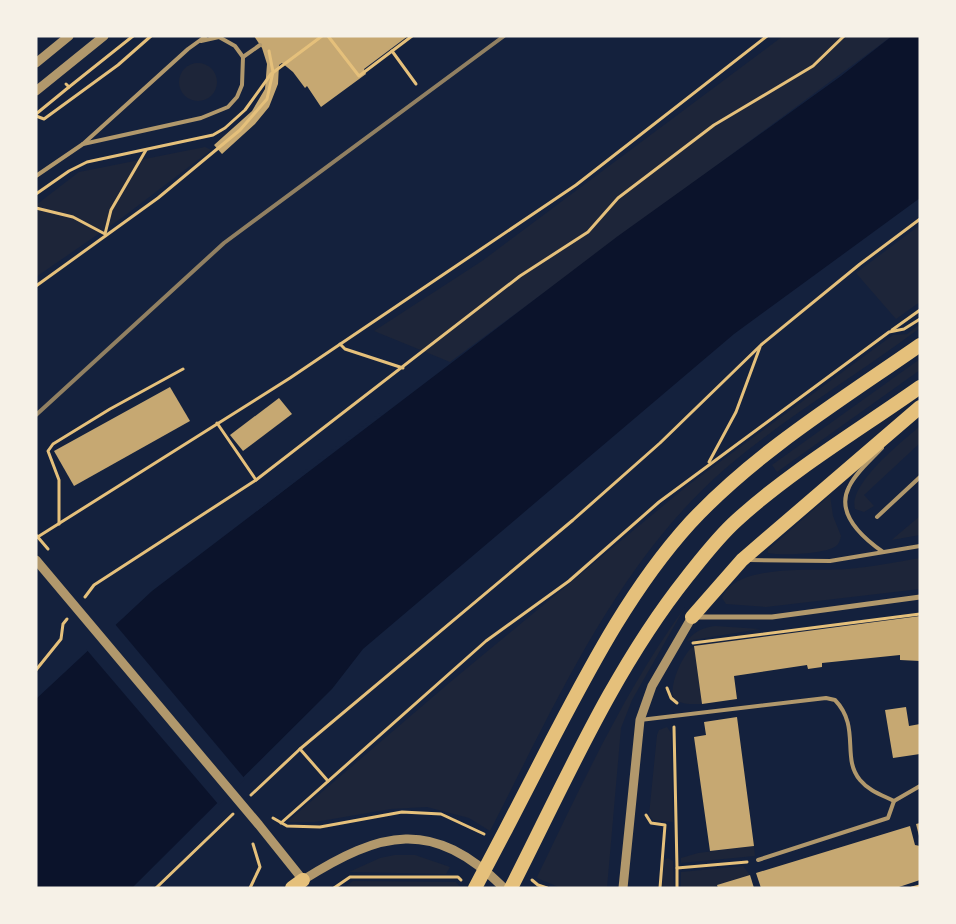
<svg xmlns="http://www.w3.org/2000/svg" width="956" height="924" viewBox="0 0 956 924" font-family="'Public Sans',sans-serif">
<rect width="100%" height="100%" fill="#14213d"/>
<!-- green -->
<g fill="#1d2539">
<path d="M783,36H892L450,362L374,331L482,261Z"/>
<circle cx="198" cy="82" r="19"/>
<path d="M205,147L211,150L123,217L36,277V205L79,172Z"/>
<path d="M920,225V302L896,319L856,273Z"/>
<path d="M920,324V328C856,376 787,416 726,468C616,563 555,705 490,831L469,818L427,807L391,809L315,822H287L449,683L687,486L893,335L907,334Z"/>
<path d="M920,359V370L777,472L772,465Z"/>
<path d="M920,426V443L864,495L874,506L864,512L855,509C848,484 902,442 920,426Z"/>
<path d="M830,495L833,516L841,536C840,540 839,544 836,546C826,554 781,556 768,553V550Z"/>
<path d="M920,516V535L892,540L895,537Z"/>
<path d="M920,558V589L766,607L726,604L722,598C736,562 816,572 847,569C872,567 896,562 920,558Z"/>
<path d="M685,607L632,700L621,728L607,888H561L539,879L535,876L537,877C582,784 625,690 685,607Z"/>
<path d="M715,626L760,629L687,641C695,631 702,628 715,626Z"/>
<path d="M694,646L702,704C693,704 681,705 675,699C666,690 684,651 694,646Z"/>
<path d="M667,727L671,733L673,822L653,820L649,815L657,735L659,730Z"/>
<path d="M754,846L755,856L681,863V858L698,853Z"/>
<path d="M395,855H415L450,867L446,874L349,872L380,858Z"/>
<path d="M668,858L673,861L674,888H662L664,860Z"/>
<path d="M743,866L750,875L717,885L718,888H681V872Z"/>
<path d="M353,881L456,882L461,888H343Z"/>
</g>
<!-- water -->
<path fill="#0b132b" d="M892,36H920V198L734,334L363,649L332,689L132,888H36V699L152,591L618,236L841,76Z"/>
<!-- pier -->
<g fill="#14213d">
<path d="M384,410L385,412L257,511L255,509Z"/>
<path d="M114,623L245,779L219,805L86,649Z"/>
</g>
<!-- building -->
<g fill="#c6a872">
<path d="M254,36H408L364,69L366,74L321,107L307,86L305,88L293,72L282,63L279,65L278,84L269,107L255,124L222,154L214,145L252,111L265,89L267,64L262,48Z"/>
<path d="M170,387L190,421L74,486L54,451Z"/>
<path d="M279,398L292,414L243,451L230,435Z"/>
<path d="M920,616V661L900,660V655L822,663V667L808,669L807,665L734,676L737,699L702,704L694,646Z"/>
<path d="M906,707L909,726L920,724V754L893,758L885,710Z"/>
<path d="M737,717L754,846L710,851L694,737L706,735L704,722Z"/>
<path d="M920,823V836H919L916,824Z"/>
<path d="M910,826L915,845L920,846V880L896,888H761L756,873Z"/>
<path d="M750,875L754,888H718L717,885Z"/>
</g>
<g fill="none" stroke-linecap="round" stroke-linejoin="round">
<!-- path -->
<g stroke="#e5c07b" stroke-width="3">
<path d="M328,36L359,76L412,36"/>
<path d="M392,51L416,84"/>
<path d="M69,87L133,36"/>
<path d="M36,114L69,87L66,84"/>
<path d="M36,116L44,119L118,65L151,36"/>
<path d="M36,194L69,171L87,162L213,135L225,128L245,110L271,74L322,36"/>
<path d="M36,208L73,217L105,234L111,210L146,150"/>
<path d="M36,286L158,198L240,130L267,99L273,72L269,51"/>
<path d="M892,330L920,310"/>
<path d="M340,344L345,349L403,368"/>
<path d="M217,423L256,480"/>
<path d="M709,462L736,412L760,347"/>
<path d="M59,524V480L48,451L53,444L110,409L183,369"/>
<path d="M36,535L48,549"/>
<path d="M36,538L290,378L576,185L767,36"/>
<path d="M85,597L94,585L256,480L520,276L588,232L618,198L714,125L813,66L844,36"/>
<path d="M693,643L920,614"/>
<path d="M36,670L61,639L63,624L67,619"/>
<path d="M667,688L671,698L677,703"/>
<path d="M674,727L677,868L747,862"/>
<path d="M300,749L328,781"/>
<path d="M251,795L300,749L573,520L660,443L761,345L860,264L920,219"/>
<path d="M646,815L651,823L665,825L660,888"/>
<path d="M273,818L287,826L320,827L402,812L441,814L484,834"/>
<path d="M281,823L486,641L569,581L659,502L889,332L904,329L920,319"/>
<path d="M532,880L538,885L547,888"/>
<path d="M156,888L233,814"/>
<path d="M250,888L260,867L253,844"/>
<path d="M334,888L350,877H458L461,880"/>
<path d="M677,888V868"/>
<path d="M912,888L920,886"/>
</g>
<!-- service -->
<g stroke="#b1986c" stroke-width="4">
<path d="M243,57L260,45"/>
<path d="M83,144L201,118L228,107L237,97L242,85L243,57L235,46L219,37L201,41"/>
<path d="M36,176L83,144L188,49L206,36"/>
<path d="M882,448C871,460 856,472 849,487C835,514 863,538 883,552"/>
<path d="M877,517L920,477"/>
<path d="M749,560L830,561L920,546"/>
<path d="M640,720L826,698L835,700C861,727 841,758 860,780C869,791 882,795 894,801"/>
<path d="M758,860L888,818L894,801L920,786"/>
</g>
<!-- minor -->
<path stroke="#b1986c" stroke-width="5" d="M697,617H772L920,597"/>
<!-- tertiary -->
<g stroke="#b1986c" stroke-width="9">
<path d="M36,63L69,36"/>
<path d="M36,91L104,36"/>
<path d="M36,560L259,825L303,880C381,831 432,817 504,888"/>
<path d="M623,888L640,720L652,686L692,617"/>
</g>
<!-- trunk -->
<g stroke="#e5c07b" stroke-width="14">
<path d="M692,617L742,560L920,407"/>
<path d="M292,888L303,880"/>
<path d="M475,888C501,839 527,789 552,740C592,664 632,587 690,523C756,452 841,400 920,345"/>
<path d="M511,888C565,782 613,670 687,577C703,557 718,537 737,520C792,470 859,430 920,387"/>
</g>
<!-- rail -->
<path stroke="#918062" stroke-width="4" d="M36,415L224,243L504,36"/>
</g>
<!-- border -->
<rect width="956" height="924" fill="none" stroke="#f6f1e7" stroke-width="75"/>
</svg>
